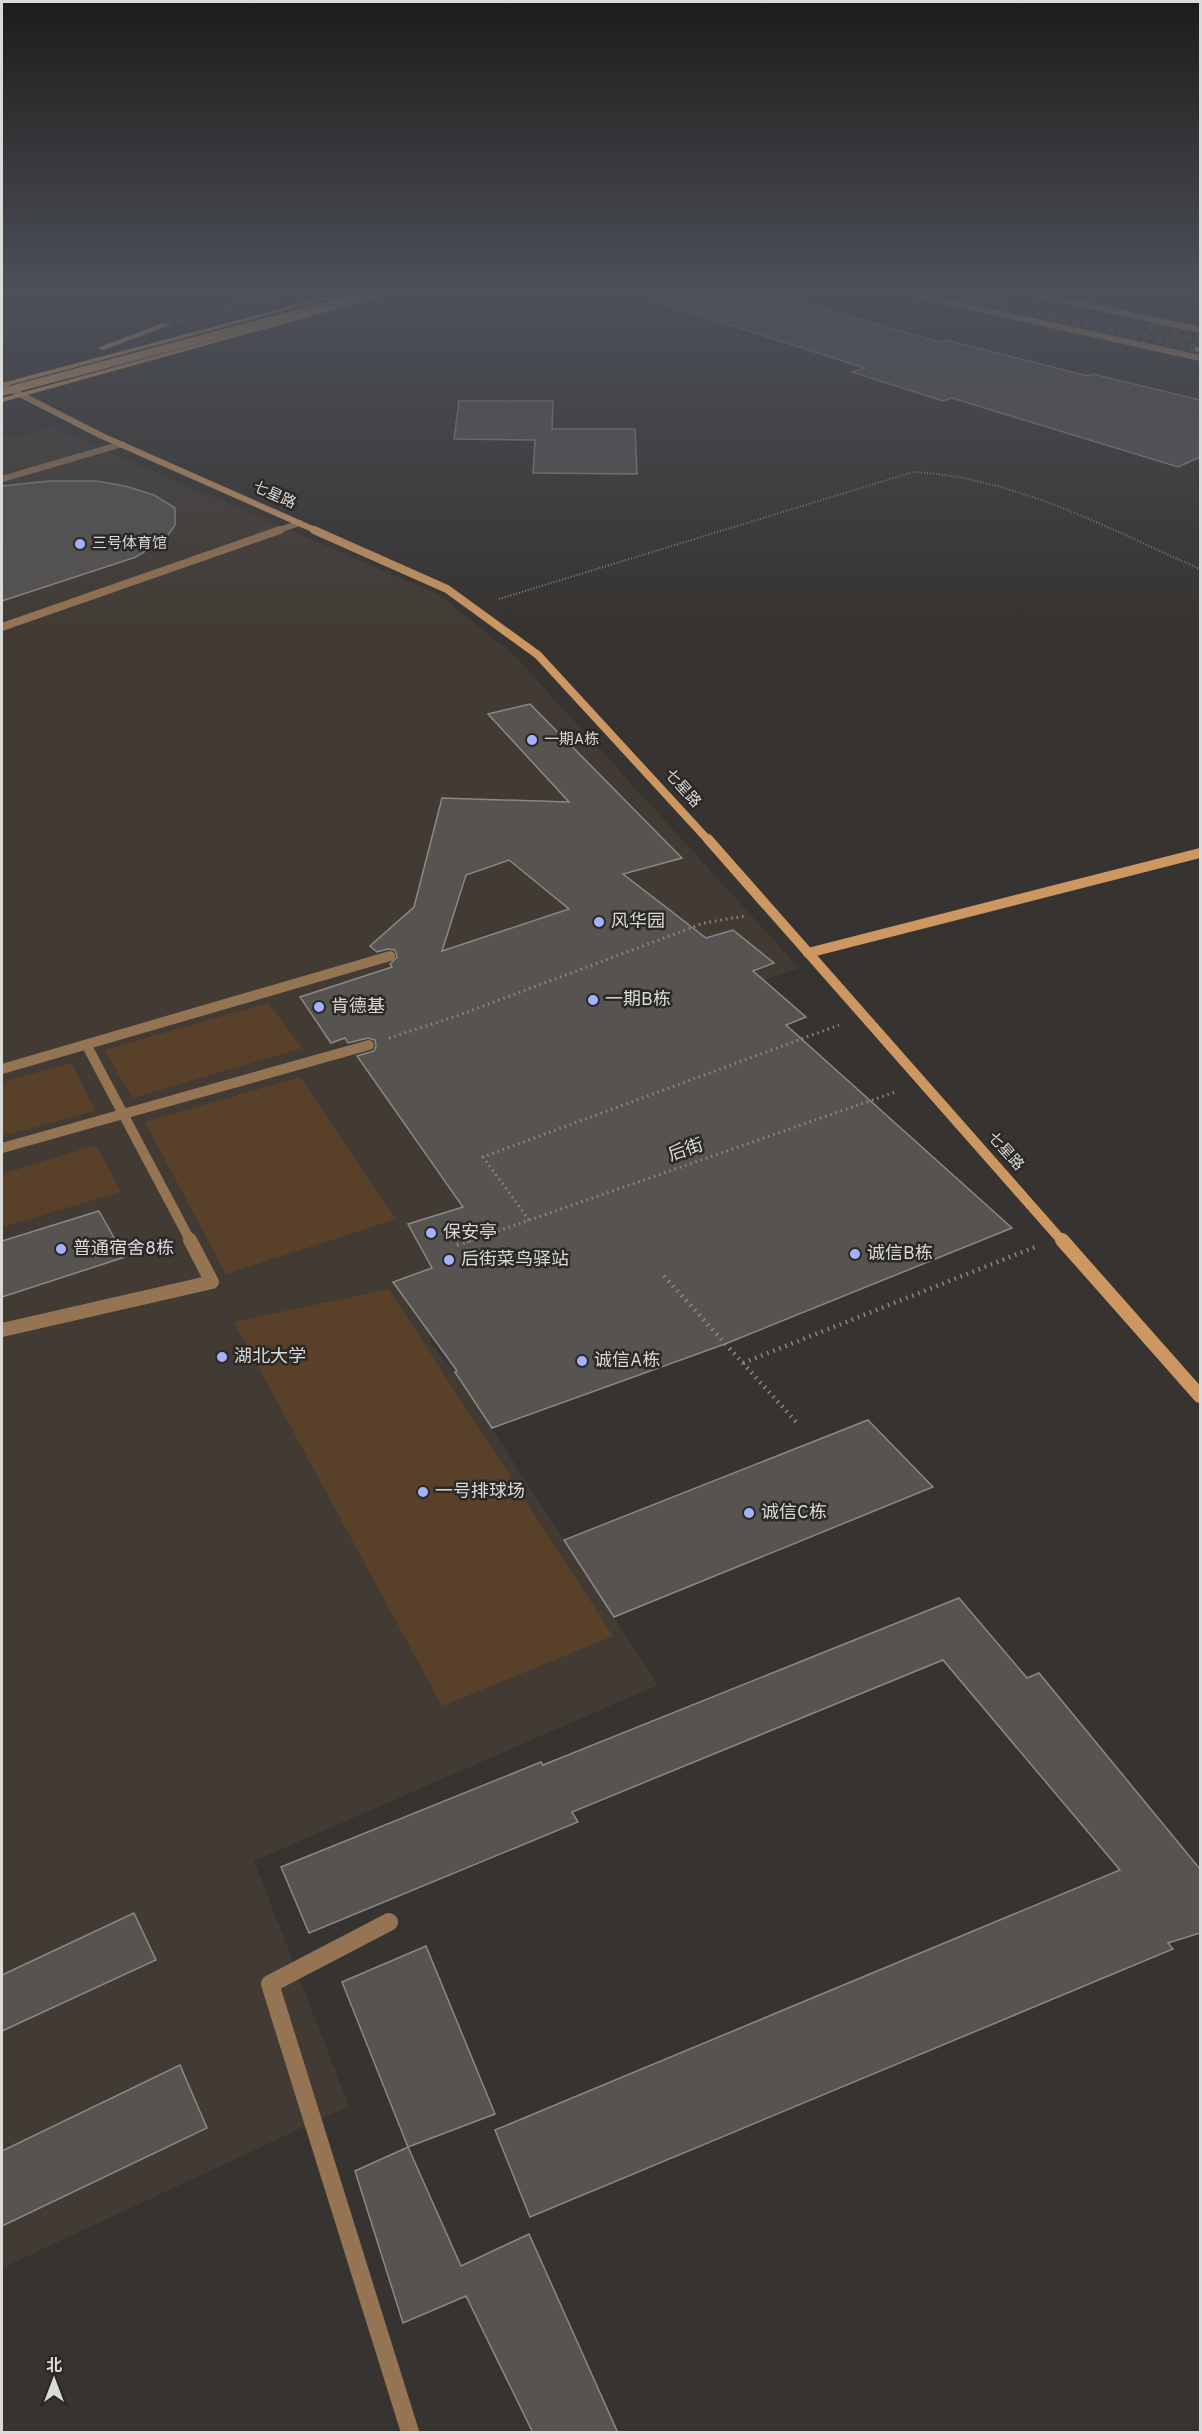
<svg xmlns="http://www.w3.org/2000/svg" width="1202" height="2434" viewBox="0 0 1202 2434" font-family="Overpass,'Noto Sans SC',sans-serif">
<rect width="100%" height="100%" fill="#363330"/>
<!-- built -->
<path fill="#423b34" d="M51,427L440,595L514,655L799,968L422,1097L494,1197L437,1215L465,1257L394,1282L430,1332L431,1343L455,1372L658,1685L254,1861L349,2106L2,2268V434L13,438Z"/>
<!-- green -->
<g fill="#584029">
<path d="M268,1003L302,1048L133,1098L104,1050Z"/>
<path d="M72,1063L95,1111L2,1136V1082Z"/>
<path d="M300,1077L396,1219L226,1274L145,1122Z"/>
<path d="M96,1145L121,1192L2,1227V1174Z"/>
<path d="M389,1289L613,1636L442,1706L234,1322Z"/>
</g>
<!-- building -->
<g fill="#565350" stroke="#8c8885" stroke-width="1.5" fill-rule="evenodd">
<path d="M651,292H763L939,342L946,340L1088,376L1093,374L1200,400V457L1178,467L952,398L943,401L852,372L865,368L649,299Z"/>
<path d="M459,401H553L552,429H635L637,474L533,473L535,440L454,439Z"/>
<path d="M50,481H96L125,486L154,495L175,508V525L166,538L136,557L2,601V486Z"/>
<path d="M530,704L682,858L623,874L706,938L733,930L774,963L753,971L806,1017L786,1025L1012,1228L725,1344L492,1428L455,1372L457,1371L393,1282L432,1268L408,1224L463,1207L357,1056L374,1051L376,1046L375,1040L368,1038L348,1043L345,1038L331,1043L300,997L392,967L390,964L397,957L395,950L388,949L377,952L370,946L414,907L442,798L569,802L488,714ZM509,860L569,909L442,951L466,875Z"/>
<path d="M99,1211L125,1257L2,1297V1241Z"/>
<path d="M868,1420L933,1487L614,1617L564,1540Z"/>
<path d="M959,1598L1027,1678L1039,1673L1200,1869V1933L1168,1943L1173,1949L530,2217L495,2130L1120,1870L943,1660L572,1812L578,1822L309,1933L281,1867L541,1762L543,1765Z"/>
<path d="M134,1913L156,1960L2,2031V1975Z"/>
<path d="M426,1946L495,2114L408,2147L342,1982Z"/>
<path d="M180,2065L207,2128L2,2226V2151Z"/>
<path d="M408,2147L461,2266L529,2234L618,2433H533L466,2296L403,2323L355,2171Z"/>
</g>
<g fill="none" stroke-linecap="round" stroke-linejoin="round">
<!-- primary-tunnel -->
<g stroke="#4f4c49" stroke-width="8" stroke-dasharray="8 4" stroke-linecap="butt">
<path d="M943,292L1198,349"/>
<path d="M166,325L292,292"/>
<path d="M1148,327L1200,339"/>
</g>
<!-- path-far2 -->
<path stroke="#8b8886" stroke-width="2" stroke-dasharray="1 2" stroke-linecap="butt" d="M499,599L913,472C1015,477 1109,529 1200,569"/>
<!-- path-far1 -->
<g stroke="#8b8886" stroke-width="3" stroke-dasharray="1.5 4" stroke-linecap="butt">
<path d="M389,1038L454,1017L704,923L745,916"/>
<path d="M529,1220L483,1157L839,1025"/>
<path d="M467,1242L898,1091"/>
</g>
<!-- path -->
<g stroke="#8b8886" stroke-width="4.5" stroke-dasharray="1.5 5" stroke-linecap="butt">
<path d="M457,1245L471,1240"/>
<path d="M664,1276L798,1424"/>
<path d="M743,1363L1035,1247"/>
</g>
<!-- street-far4 -->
<g stroke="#957453" stroke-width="6">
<path d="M2,479L122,444"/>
<path d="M276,531L300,523"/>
</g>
<!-- street-far3 -->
<path stroke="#957453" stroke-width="8" d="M2,627L280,530"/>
<!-- street-far2 -->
<g stroke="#957453" stroke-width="10">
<path d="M87,1046L191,1242"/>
<path d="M2,1069L390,956"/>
<path d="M2,1148L369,1045"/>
</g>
<!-- street-far1 -->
<path stroke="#957453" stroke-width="14" d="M2,1330L212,1282L190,1240"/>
<!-- street -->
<path stroke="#957453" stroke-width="18" d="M389,1922L270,1984L410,2432"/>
<!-- secondary-far3 -->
<g stroke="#cd9762" stroke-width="6">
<path d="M902,292L1200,358"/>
<path d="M1025,292L1200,330"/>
<path d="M2,385L102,436L317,531"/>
</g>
<!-- secondary-far2 -->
<path stroke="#cd9762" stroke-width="8" d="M314,530L447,589L538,655L709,841"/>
<!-- secondary-far1 -->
<g stroke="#cd9762" stroke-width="10">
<path d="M708,839L1063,1242"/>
<path d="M808,953L1200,853"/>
</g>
<!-- secondary -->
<path stroke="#cd9762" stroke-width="14" d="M1062,1240L1200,1396"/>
<!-- primary -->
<g fill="#f7b26c" fill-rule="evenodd">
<path d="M343,292H354L2,387V383Z"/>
<path d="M388,292H399L2,402V398Z"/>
<path d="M163,323L170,325L104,350L97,348Z"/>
<path d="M1195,347H1200V352L1195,351Z"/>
</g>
<!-- primary-bridge -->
<path stroke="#f7b26c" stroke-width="8" d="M2,392L377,292"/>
</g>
<!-- sky -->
<linearGradient id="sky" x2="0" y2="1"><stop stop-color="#1e1c1a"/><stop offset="0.46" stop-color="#4c5059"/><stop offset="1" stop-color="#4c5059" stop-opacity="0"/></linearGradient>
<rect width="1202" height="633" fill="url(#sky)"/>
<!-- markers -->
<g fill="#a3b2fd" stroke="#2b2926" stroke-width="2">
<circle cx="80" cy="544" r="6"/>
<circle cx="532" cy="740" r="6"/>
<circle cx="599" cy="922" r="6"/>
<circle cx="593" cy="1000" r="6"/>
<circle cx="319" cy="1007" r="6"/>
<circle cx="431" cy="1233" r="6"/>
<circle cx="61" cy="1249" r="6"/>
<circle cx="855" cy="1254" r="6"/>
<circle cx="449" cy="1260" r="6"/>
<circle cx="222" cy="1357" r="6"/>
<circle cx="582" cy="1361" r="6"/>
<circle cx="423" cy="1492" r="6"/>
<circle cx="749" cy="1513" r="6"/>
</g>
<g text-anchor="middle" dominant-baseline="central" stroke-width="5" stroke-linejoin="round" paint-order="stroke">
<!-- far-street labels -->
<g font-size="15" fill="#dcdad8" stroke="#2b2926">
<text transform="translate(274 496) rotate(24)">七星路</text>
<text transform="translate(682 789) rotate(48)">七星路</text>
<text transform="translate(1005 1152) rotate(48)">七星路</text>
</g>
<!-- far-poi labels -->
<g font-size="15" fill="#dcdad8" stroke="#2b2926" text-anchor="start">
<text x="92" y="544">三号体育馆</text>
<text x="544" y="740">一期A栋</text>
</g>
<!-- poi labels -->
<g font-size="18" fill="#dcdad8" stroke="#2b2926" text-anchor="start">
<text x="611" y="922">风华园</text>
<text x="605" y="1000">一期B栋</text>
<text x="331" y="1007">肯德基</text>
<text x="443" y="1233">保安亭</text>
<text x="73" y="1249">普通宿舍8栋</text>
<text x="867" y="1254">诚信B栋</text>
<text x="461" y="1260">后街菜鸟驿站</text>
<text x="234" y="1357">湖北大学</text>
<text x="594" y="1361">诚信A栋</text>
<text x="435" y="1492">一号排球场</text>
<text x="761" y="1513">诚信C栋</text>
</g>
<!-- street labels -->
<g font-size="18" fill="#dcdad8" stroke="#2b2926">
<text transform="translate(686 1151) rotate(-19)">后街</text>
</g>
</g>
<!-- border -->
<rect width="1202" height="2434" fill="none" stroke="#dcdad8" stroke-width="6"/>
<!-- north arrow -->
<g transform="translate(54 2380)" stroke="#2b2926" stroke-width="4.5" paint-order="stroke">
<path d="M0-4.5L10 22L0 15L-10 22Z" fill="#dcdad8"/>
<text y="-9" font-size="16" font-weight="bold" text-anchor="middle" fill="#dcdad8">北</text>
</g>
</svg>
